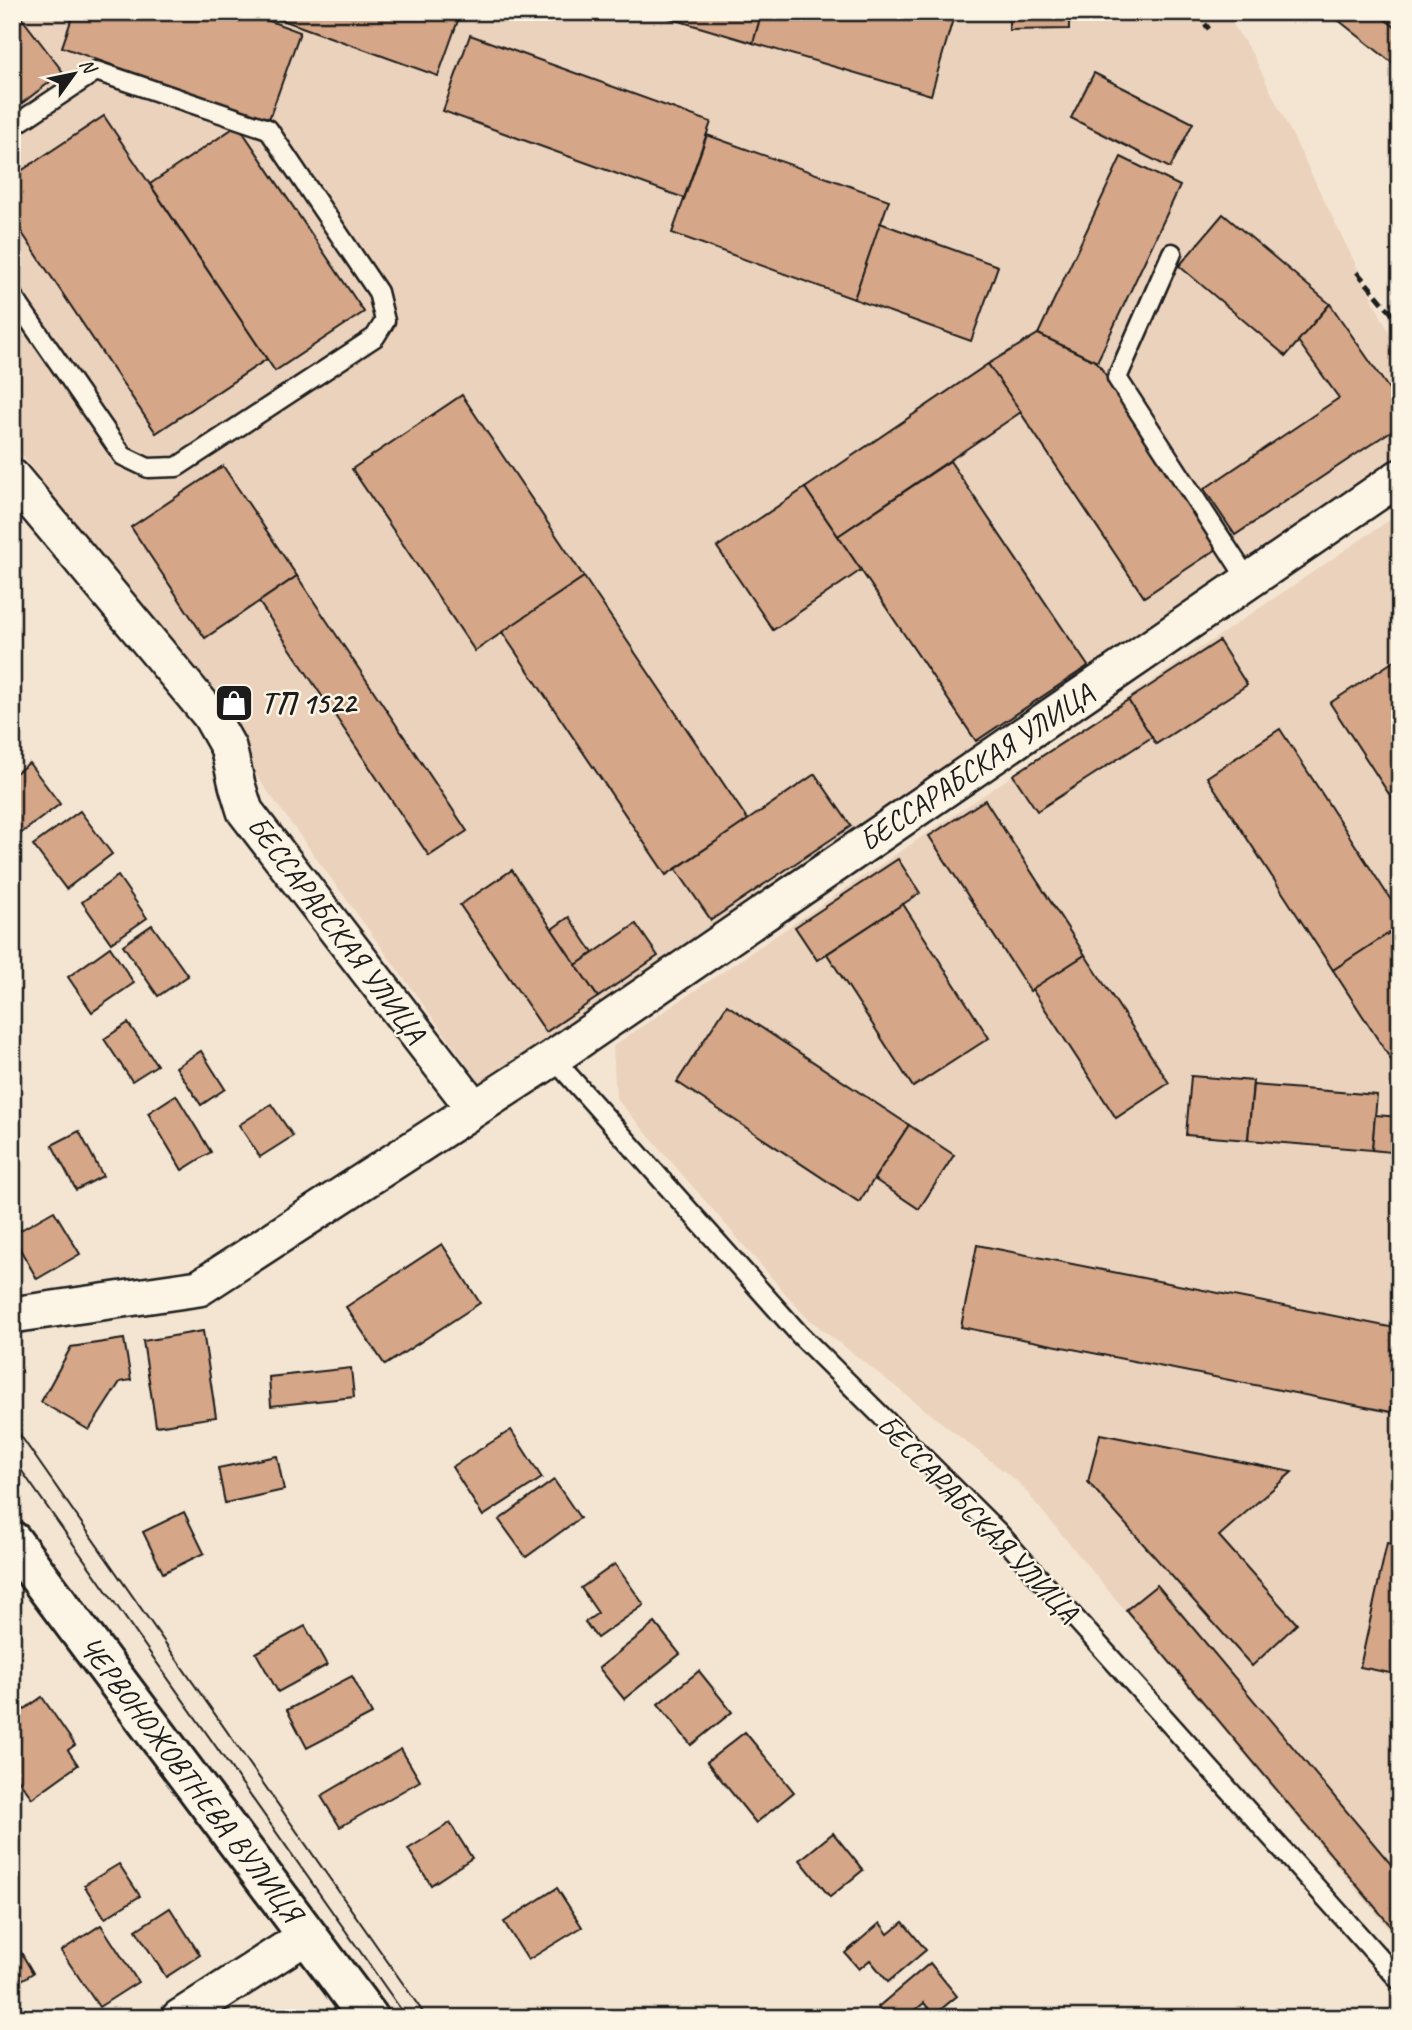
<svg xmlns="http://www.w3.org/2000/svg" width="1412" height="2030" viewBox="0 0 1412 2030" font-family="Caveat,sans-serif">
<rect width="100%" height="100%" fill="#f4e5d2"/>
<filter id="ink" filterUnits="userSpaceOnUse"><feTurbulence type="fractalNoise" baseFrequency=".0143" numOctaves="2"/><feDisplacementMap in="SourceGraphic" scale="14" xChannelSelector="R" yChannelSelector="G"/><feConvolveMatrix kernelMatrix="1 2 1 2 8 2 1 2 1" color-interpolation-filters="sRGB"/></filter>
<g filter="url(#ink)">
<!-- built -->
<g fill="#ebd2bc">
<path d="M12,12H1225L1253,55L1400,355V459L1126,652L481,1084L12,441Z"/>
<path d="M1400,513V1942L1019,1483L805,1316L616,1098L613,1046Z"/>
</g>
<!-- building -->
<g fill="#d5a687" stroke="#1c1c1c" stroke-width="2">
<path d="M12,12H17L63,72L13,110Z"/>
<path d="M74,12H245L300,32L268,122L62,47Z"/>
<path d="M260,12H461L438,76Z"/>
<path d="M649,12H762L753,43Z"/>
<path d="M762,12H955L931,95L753,43Z"/>
<path d="M1009,12H1069V29L1009,30Z"/>
<path d="M1328,12H1376L1400,31V69Z"/>
<path d="M1376,12H1400V31Z"/>
<path d="M470,35L711,122L684,198L443,111Z"/>
<path d="M1094,73L1193,123L1170,168L1071,118Z"/>
<path d="M104,116L267,359L156,433L12,218V177Z"/>
<path d="M238,125L364,312L275,371L150,184Z"/>
<path d="M707,135L889,200L854,299L672,233Z"/>
<path d="M1121,157L1180,186L1097,362L1038,334Z"/>
<path d="M1223,214L1330,304L1286,356L1179,266Z"/>
<path d="M880,223L998,266L971,341L854,299Z"/>
<path d="M1330,304L1400,405V425L1235,535L1204,489L1339,398L1298,341Z"/>
<path d="M1038,334L1097,362L1220,547L1144,597L988,364Z"/>
<path d="M988,364L1021,412L838,536L805,488Z"/>
<path d="M462,395L584,577L475,651L352,469Z"/>
<path d="M950,461L1088,666L976,741L838,536Z"/>
<path d="M223,466L297,576L205,638L131,527Z"/>
<path d="M805,488L861,570L773,630L717,547Z"/>
<path d="M297,576L467,831L429,856L259,602Z"/>
<path d="M584,577L748,820L666,875L502,632Z"/>
<path d="M1219,641L1247,685L1156,744L1128,700Z"/>
<path d="M1400,657V811L1330,703Z"/>
<path d="M1128,700L1152,737L1037,811L1013,775Z"/>
<path d="M1280,729L1400,914V926L1333,970L1207,777Z"/>
<path d="M29,763L60,804L12,840V776Z"/>
<path d="M815,774L851,826L711,920L676,869Z"/>
<path d="M985,800L1085,955L1030,991L929,836Z"/>
<path d="M80,811L112,854L66,889L33,845Z"/>
<path d="M898,859L920,893L817,960L795,927Z"/>
<path d="M512,870L598,997L546,1032L460,905Z"/>
<path d="M118,876L147,918L111,943L82,902Z"/>
<path d="M903,904L989,1038L913,1087L827,954Z"/>
<path d="M569,917L593,953L576,965L552,929Z"/>
<path d="M636,924L658,956L598,997L576,965Z"/>
<path d="M152,925L188,976L158,996L123,945Z"/>
<path d="M1400,926V1067L1397,1069L1333,970Z"/>
<path d="M110,947L134,983L92,1012L68,977Z"/>
<path d="M1085,955L1169,1083L1116,1118L1032,989Z"/>
<path d="M727,1005L909,1125L859,1202L677,1082Z"/>
<path d="M128,1023L157,1065L132,1081L104,1039Z"/>
<path d="M201,1051L225,1089L201,1105L176,1067Z"/>
<path d="M1191,1076L1253,1081L1248,1140L1186,1135Z"/>
<path d="M1253,1085L1377,1095L1372,1150L1248,1140Z"/>
<path d="M176,1095L211,1152L182,1170L148,1113Z"/>
<path d="M271,1104L293,1136L260,1157L239,1125Z"/>
<path d="M1375,1115L1400,1117V1153L1372,1150Z"/>
<path d="M909,1125L954,1155L919,1209L874,1179Z"/>
<path d="M79,1131L103,1176L76,1190L52,1145Z"/>
<path d="M12,1152L21,1166L12,1171Z"/>
<path d="M54,1211L80,1254L37,1279L12,1235Z"/>
<path d="M442,1244L480,1303L385,1365L346,1307Z"/>
<path d="M977,1245L1400,1329V1367L1391,1412L961,1327Z"/>
<path d="M203,1331L216,1417L156,1426L143,1341Z"/>
<path d="M124,1339L131,1380L120,1382L89,1430L41,1402L71,1347Z"/>
<path d="M351,1368L354,1397L271,1406L269,1377Z"/>
<path d="M511,1430L542,1478L483,1516L452,1467Z"/>
<path d="M1100,1434L1292,1472L1219,1536L1297,1624L1252,1666L1088,1482Z"/>
<path d="M277,1456L284,1490L225,1503L218,1468Z"/>
<path d="M554,1480L580,1518L526,1557L499,1520Z"/>
<path d="M184,1512L204,1553L163,1573L143,1532Z"/>
<path d="M1387,1543L1400,1545V1675L1360,1667Z"/>
<path d="M615,1564L644,1605L597,1638L585,1622L598,1613L581,1588Z"/>
<path d="M1157,1585L1400,1875V1937L1126,1610Z"/>
<path d="M655,1623L680,1654L624,1699L599,1668Z"/>
<path d="M305,1626L327,1665L278,1692L256,1653Z"/>
<path d="M699,1671L732,1712L691,1745L658,1704Z"/>
<path d="M352,1676L372,1714L307,1748L287,1710Z"/>
<path d="M42,1697L75,1745L68,1750L78,1765L32,1798L12,1771V1718Z"/>
<path d="M745,1732L794,1792L756,1823L707,1762Z"/>
<path d="M401,1749L420,1781L340,1827L321,1796Z"/>
<path d="M450,1823L472,1858L431,1885L408,1849Z"/>
<path d="M833,1833L863,1870L830,1897L800,1860Z"/>
<path d="M119,1864L140,1896L105,1918L84,1885Z"/>
<path d="M557,1888L582,1927L528,1960L504,1922Z"/>
<path d="M170,1908L200,1955L166,1977L136,1930Z"/>
<path d="M903,1922L926,1950L888,1982L870,1960L859,1969L845,1953L880,1923L888,1934Z"/>
<path d="M101,1925L138,1982L99,2007L61,1951Z"/>
<path d="M12,1937L33,1973L12,1986Z"/>
<path d="M930,1963L957,1996L934,2015L924,2003L906,2018H887L878,2007Z"/>
</g>
<g fill="none" stroke-linecap="round" stroke-linejoin="round">
<!-- lane casing -->
<g stroke="#1c1c1c" stroke-width="23">
<g id="lane">
<path d="M12,127L96,71L268,129L378,292L385,321L375,337L177,467L148,468L123,456L12,295"/>
<path d="M1172,253L1117,378L1248,580"/>
<path d="M553,1058L800,1335L998,1532L1400,1981"/>
</g>
</g>
<!-- street casing -->
<g stroke="#1c1c1c" stroke-width="40">
<g id="street">
<path d="M12,477L210,715L228,747L237,785L245,811L474,1108"/>
<path d="M12,1315L199,1288L553,1058L1400,477"/>
<path d="M179,2018L308,1935"/>
</g>
</g>
<!-- secondary casing -->
<g stroke="#1c1c1c" stroke-width="44">
<path id="secondary" d="M12,1541L369,2018"/>
</g>
<!-- lane -->
<use href="#lane" stroke="#fcf5e5" stroke-width="18"/>
<!-- street -->
<use href="#street" stroke="#fcf5e5" stroke-width="35"/>
<!-- secondary -->
<use href="#secondary" stroke="#fcf5e5" stroke-width="38"/>
<!-- tram -->
<g stroke="#1c1c1c" stroke-width="2">
<path d="M12,1417L18,1432L427,2018"/>
<path d="M12,1457L407,2018"/>
</g>
<!-- rail -->
<g stroke="#1c1c1c" stroke-width="5" stroke-dasharray="10 5" stroke-linecap="butt">
<path d="M1196,12L1209,29"/>
<path d="M1357,272L1400,323"/>
</g>
</g>
</g>
<!-- icons -->
<defs>
<g id="shop-square" transform="scale(2.0125)"><rect x="-9" y="-9" width="18" height="18" rx="4" fill="#1c1c1c" stroke="#fcf5e5"/><path d="M-5-2.5h2.3a2.7 3.5 0 0 1 5.4 0H5L5.5 6h-11ZM-1.5-2.5h3a1.5 2.3 0 0 0-3 0Z" fill="#fff"/></g>
</defs>
<g fill-rule="evenodd">
<use href="#shop-square" x="234" y="703"/>
</g>
<g text-anchor="middle" dominant-baseline="central" stroke-width="5" stroke-linejoin="round" paint-order="stroke">
<!-- poi labels -->
<g font-size="30" font-weight="bold" fill="#1c1c1c" stroke="#fcf5e5" text-anchor="start">
<text x="261" y="703">ТП 1522</text>
</g>
<!-- street labels -->
<g font-size="30" fill="#1c1c1c" stroke="#fcf5e5">
<text transform="translate(976 767) rotate(-34)">БЕССАРАБСКАЯ УЛИЦА</text>
<text transform="translate(337 929) rotate(53)">БЕССАРАБСКАЯ УЛИЦА</text>
<text transform="translate(978 1518) rotate(46)">БЕССАРАБСКАЯ УЛИЦА</text>
<text transform="translate(191 1779) rotate(53)">ЧЕРВОНОЖОВТНЕВА ВУЛИЦЯ</text>
</g>
</g>
<!-- margin -->
<rect width="1412" height="2030" fill="none" stroke="#fcf5e5" stroke-width="42"/>
<rect x="21" y="21" width="1370" height="1988" fill="none" stroke="#1c1c1c" stroke-width="2.5" filter="url(#ink)"/>
<!-- north arrow -->
<g transform="translate(74 74) rotate(57)" stroke="#fcf5e5" stroke-width="5" paint-order="stroke">
<path d="M0-5L12 26L0 18L-12 26Z" fill="#1c1c1c"/>
<text y="-10" font-size="19" font-weight="bold" text-anchor="middle" fill="#1c1c1c">N</text>
</g>
</svg>
